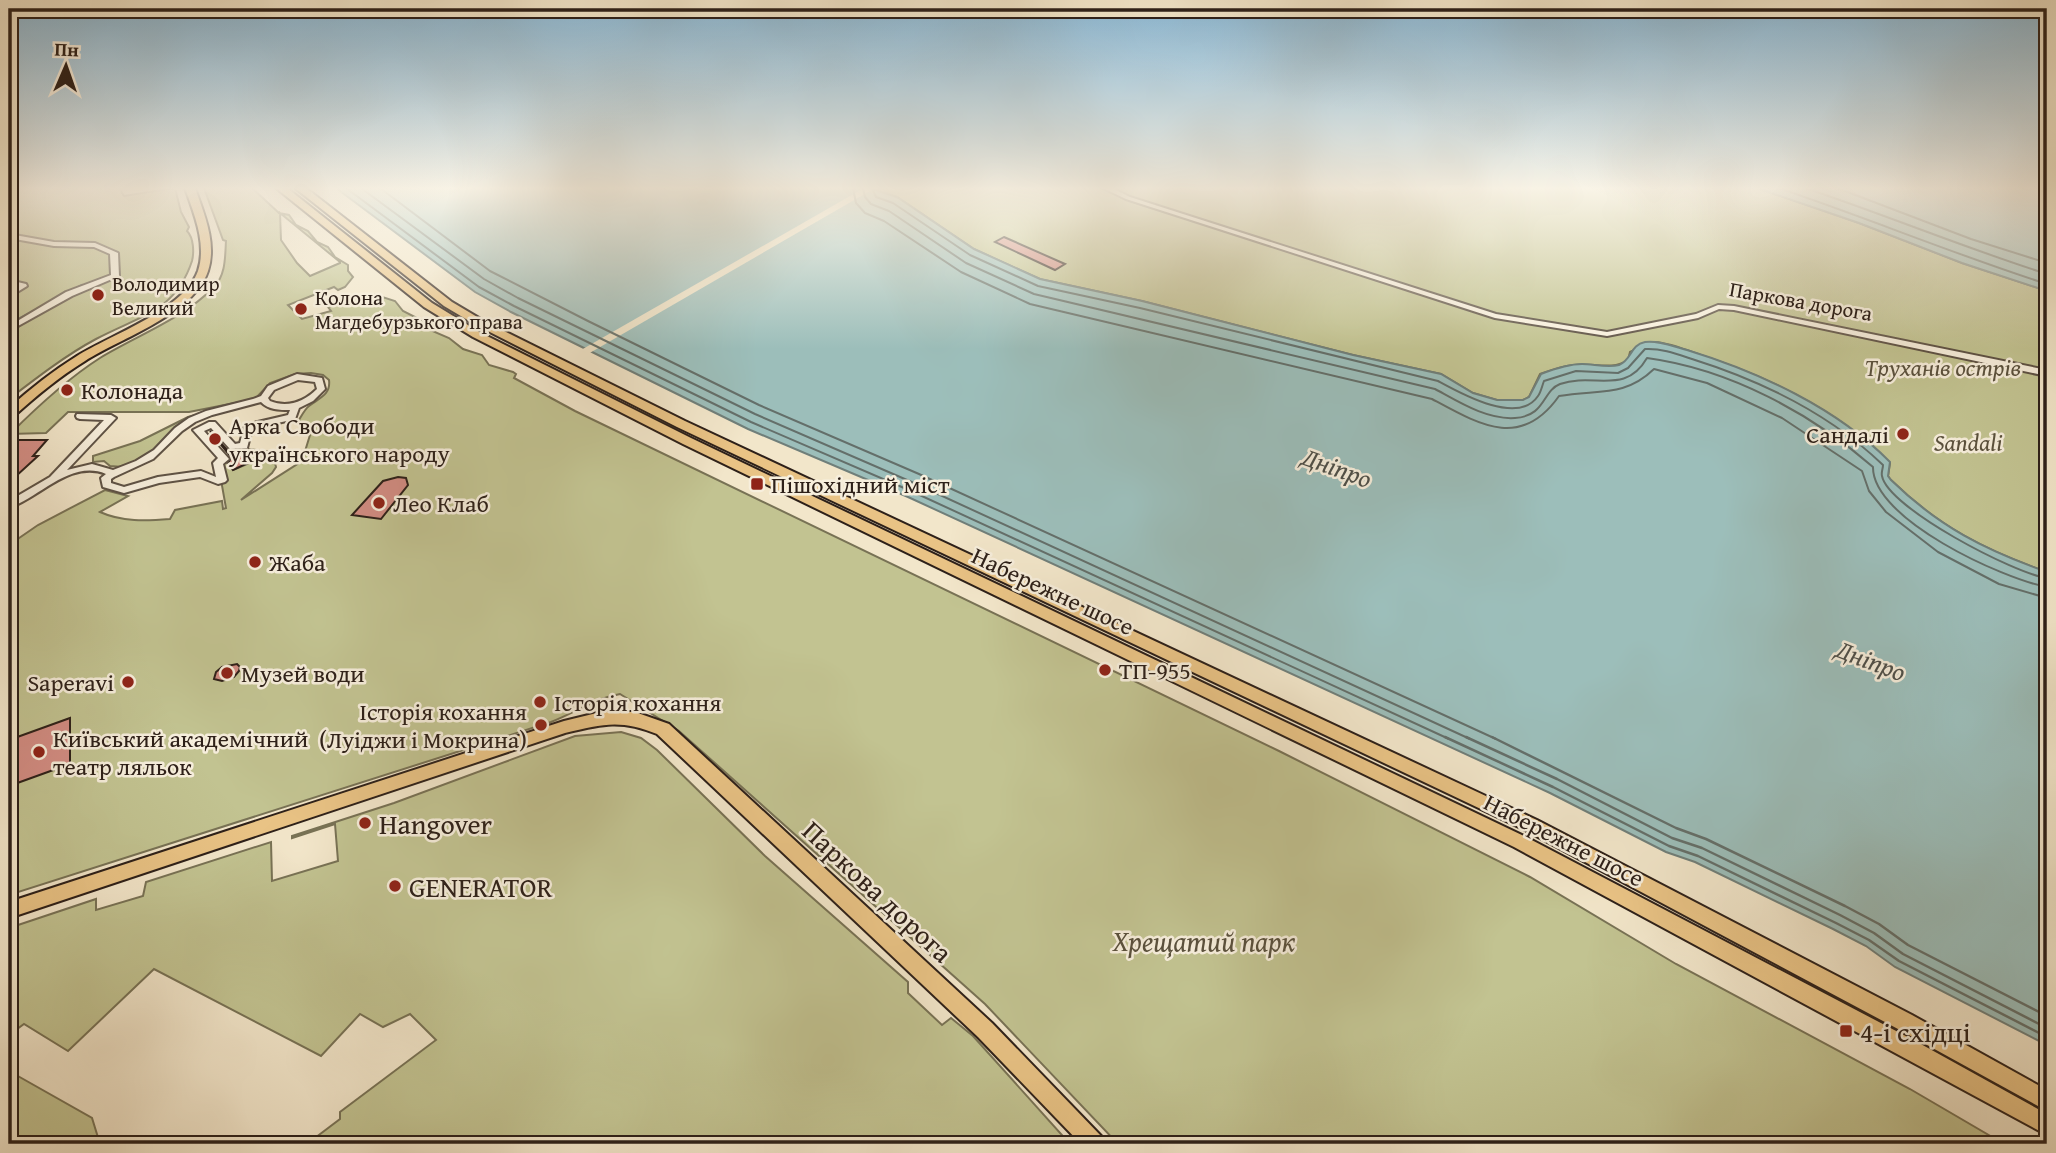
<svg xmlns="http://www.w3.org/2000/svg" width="2056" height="1153" viewBox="0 0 2056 1153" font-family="'Gentium Book Plus',serif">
<rect width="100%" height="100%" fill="#f2e6ca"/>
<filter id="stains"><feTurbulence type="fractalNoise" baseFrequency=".00286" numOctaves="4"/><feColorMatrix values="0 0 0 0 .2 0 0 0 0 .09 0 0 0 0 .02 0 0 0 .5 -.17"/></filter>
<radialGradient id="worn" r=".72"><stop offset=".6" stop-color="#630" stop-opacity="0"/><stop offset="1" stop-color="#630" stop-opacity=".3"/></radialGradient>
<!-- green -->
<g fill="#c2c391" stroke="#787255" stroke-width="2" fill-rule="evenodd">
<path d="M9,188H119L124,196L175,188L181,212L189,227L187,231C194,238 194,253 192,261C175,312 141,315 96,339C66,355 35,379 9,399Z"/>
<path d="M204,188H252L279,213L289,215L296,225L308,231L317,242L328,247L335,257L348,265V271L353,277L345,287L338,290L334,287L288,305L302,319L331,311L328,307L349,301L345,296L373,294L395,301L403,311L419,319L430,330L449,338L463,349L482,355L489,365L513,372L516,374L514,378L575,411L1279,751L1530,877L1676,964L1910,1089L2004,1144H1118L985,1004L679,731L620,694C593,699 577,712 551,722L9,895V545L38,525L105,490L128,496L100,512C122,522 146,521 170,519L175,510L222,501L223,509L226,508L218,463L224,459L233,470L247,464L233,447L272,452L276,467L272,473L241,500L302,461L310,435L299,420C302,415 305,409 309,406C319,398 331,395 329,380L323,375L311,373L295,374L270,383L255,399L189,412H68L46,433L10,434C38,406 67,379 100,358C138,335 183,319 214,287C226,275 225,256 226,241L223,240ZM280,213L340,262V263L310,276L297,263L281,240Z"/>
<path d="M870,188H1757L1859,223L1962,263L2047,291V572C1985,550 1939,527 1891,480L1888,476L1890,463C1840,411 1768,377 1701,355C1687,350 1670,343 1655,342C1647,342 1638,348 1630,352L1628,360C1611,371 1592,362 1573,365C1562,366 1551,370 1540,374L1529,397L1523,400H1497L1473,393L1441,374L1353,355L1142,301L1040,279L974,249L897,197Z"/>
<path d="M211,411L190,420L154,454L123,467L110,466L104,461L93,462V456L140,441L188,417Z"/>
<path d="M621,732L641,738L657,750L765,856L908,982V993L942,1025L951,1018L973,1036L1070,1144H307L340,1119V1112L436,1040L410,1014L383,1027L360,1014L321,1056L154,969L68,1051L24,1024L9,1035V928L96,899V910L143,896L146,882L271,842L272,881L338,861L335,824L292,838V836L394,803L575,736Z"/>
<path d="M9,1071L92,1118L100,1144H9Z"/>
</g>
<!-- water -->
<g fill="#9cbeba" stroke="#707f7a" stroke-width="2">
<path d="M336,188H870L897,197L974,249L1040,279L1142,301L1353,355L1441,374L1473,393L1497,400H1523L1529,397L1541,374C1554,369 1568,364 1582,364C1593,364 1608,368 1619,365C1632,360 1630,345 1645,342C1659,340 1674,347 1687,350C1759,372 1837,408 1890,462L1888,476L1891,480C1939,527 1985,550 2047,572V1045L1895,967L1866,946L1833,929L1695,862L1666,852L1550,793L908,497L748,429L511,312L475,292Z"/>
<path d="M1757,188H2047V291L1962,263L1859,223Z"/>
</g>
<!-- pier -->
<path fill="#f2e6ca" d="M864,188H875L588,354L581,350Z"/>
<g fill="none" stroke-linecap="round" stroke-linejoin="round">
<!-- shore-far1 -->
<g stroke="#646f6a" stroke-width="2">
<path d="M346,188L479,287L514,306L751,422L911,491L1449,739"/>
<path d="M361,188L484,279L518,298L755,414L914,483L1470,739"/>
<path d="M380,188L490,271L588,321L759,405L919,474L1496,739"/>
<path d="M853,188L856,203L865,213L884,221L961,272L1030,304L1432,399C1480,425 1521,450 1559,396C1597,389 1624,398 1654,369L1707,383L1782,418L1862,471L1869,491L1886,512L1938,552L1999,584L2047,598"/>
<path d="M863,188L865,197L871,204L889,211L966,263L1034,294L1435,389C1459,402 1487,420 1515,418C1546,416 1542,391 1560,384C1594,372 1625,396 1647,358C1729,369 1811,413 1873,467C1872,519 2003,579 2047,587"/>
<path d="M872,188L876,197L893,203L970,255L1038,286L1140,308L1438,381C1460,393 1518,426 1538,396C1541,392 1542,386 1544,381L1576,371L1618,373L1628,368L1645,349C1661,348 1677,354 1692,359C1762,381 1830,414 1883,465C1883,469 1881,472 1882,476C1888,508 2015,574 2047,578"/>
<path d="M1778,188C1868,218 1956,255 2047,284"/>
<path d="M1805,188C1886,215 1965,248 2047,274"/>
<path d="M1837,188L1971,239L2047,263"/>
</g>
<!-- shore -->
<g stroke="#646f6a" stroke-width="2.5">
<path d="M1445,737L1553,787L1669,846L1698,856L1836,923L1869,940L1899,961L2047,1037"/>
<path d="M1466,737L1557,779L1672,838L1702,848L1840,915L1874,933L1903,954L2047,1028"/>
<path d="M1492,737L1676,828L1706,839L1845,906L1879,924L1908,945L2047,1016"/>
</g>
<!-- stream -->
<path stroke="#707f7a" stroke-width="2.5" d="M9,324L82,285"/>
</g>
<!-- building -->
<g fill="#d38d84" stroke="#2d2019" stroke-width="2">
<path d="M1004,237L1065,264L1055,270L995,242Z"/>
<path d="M210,431L228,451H237L248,463L233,470L228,464L231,457Z"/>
<path d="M18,440H47L33,456H38L15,477H9V448Z"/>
<path d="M398,477L406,478L408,485L381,519L352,515L383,481Z"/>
<path d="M237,664L240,667L239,671L234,677L222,681L214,679L216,672L222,667Z"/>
<path d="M70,718V764L9,786V740Z"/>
</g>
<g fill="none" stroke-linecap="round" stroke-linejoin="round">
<!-- minor casing -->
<g stroke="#5e5245" stroke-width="4">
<g id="minor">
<path d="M1103,188H1112L1130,197L1496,314L1607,332L1696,314L1718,305L1734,306L2047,370V376L1734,310L1719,309L1698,318L1607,336L1495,318L1126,199Z"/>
<path d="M9,234L54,242L95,243L118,253L119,276L72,296L9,331V326L66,292L111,275L110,254L94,247L54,246L9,238Z"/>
<path d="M9,280L26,284L27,286L9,297V292L17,287L9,284Z"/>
<path d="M297,374L322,378L325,389L313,401L299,408L295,419L252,429L247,448L230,449L211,428L204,431L229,459L223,464L227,480L225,482L218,484L200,477L159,483L124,493L103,487L101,478L106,474C71,459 39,498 9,508V501L50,477L104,420L80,419L77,418L76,416L77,414L111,415L116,418L67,470L92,464L113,470L136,461L154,450L175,428L189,418L206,411L253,399L261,396L268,386ZM298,380L315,382L317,389C304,402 287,408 270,401L268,398L274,390ZM261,402C269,410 279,410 290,410L288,415L245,425L240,443L235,444L215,422H209L193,430L218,458L213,463L216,477L201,471L158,477L124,487L111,483V479L114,477L153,459L182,431L195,422L212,415Z"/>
</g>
</g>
<!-- major casing -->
<g stroke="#2d2019" stroke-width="4">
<g id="major">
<path d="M185,188H195C204,214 217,243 208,271C194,314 121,338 85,361C59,377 36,396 13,417L9,418V408C30,389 53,371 77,356C110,335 184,310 198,271C207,244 194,214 185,188Z"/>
<path d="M276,188H287L432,303L481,333L691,438L1526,837L1919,1043L2047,1114V1135L1514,847L683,444L473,337L424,307Z"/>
<path d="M295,188H306L452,302L484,321L685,421L1537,820L1912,1015L2047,1090V1111L1898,1029L1525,830L677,427L476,325L444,306Z"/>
<path d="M601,712H635L669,724L992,1023L1102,1137L1105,1144H1081L978,1037L657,734C621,719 602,724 565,733L9,918V902L564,721Z"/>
</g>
</g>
<!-- minor -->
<use href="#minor" fill="#f7efdd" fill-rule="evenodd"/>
<!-- major -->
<use href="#major" fill="#e9c385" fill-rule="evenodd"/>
</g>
<!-- sky -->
<linearGradient id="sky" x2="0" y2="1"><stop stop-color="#89b8d6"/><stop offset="0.54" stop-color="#f9f4e7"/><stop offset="1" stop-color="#f9f4e7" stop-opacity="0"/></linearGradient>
<rect width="2056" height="349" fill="url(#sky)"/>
<!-- markers -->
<g fill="#8f2418" stroke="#f7efdd" stroke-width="2.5">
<circle cx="98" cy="295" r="7"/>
<circle cx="301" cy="309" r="7"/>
<circle cx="67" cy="390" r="7"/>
<circle cx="1903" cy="434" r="7"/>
<circle cx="215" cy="439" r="7"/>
<rect x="750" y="477" width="14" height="14" rx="3.5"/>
<circle cx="379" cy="503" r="7"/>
<circle cx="255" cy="562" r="7"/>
<circle cx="1105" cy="670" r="7"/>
<circle cx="227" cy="673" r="7"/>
<circle cx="128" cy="682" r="7"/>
<circle cx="540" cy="702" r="7"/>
<circle cx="541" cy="725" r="7"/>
<circle cx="39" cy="752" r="7"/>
<circle cx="365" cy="823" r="7"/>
<circle cx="395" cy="886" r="7"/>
<rect x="1839" y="1024" width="14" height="14" rx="3.5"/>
</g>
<g text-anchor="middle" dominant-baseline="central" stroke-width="5" stroke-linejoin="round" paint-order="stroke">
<!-- far-poi labels -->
<g font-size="21" fill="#2d2019" stroke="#f7efdd" text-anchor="start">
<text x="112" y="283">Володимир<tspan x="112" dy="24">Великий</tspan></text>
<text x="315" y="297">Колона<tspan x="315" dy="24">Магдебурзького права</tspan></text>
</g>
<!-- far-street labels -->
<g font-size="21" fill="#2d2019" stroke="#f7efdd">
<text transform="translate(1801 301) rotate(10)">Паркова дорога</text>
</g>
<!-- park labels -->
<g font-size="24" font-style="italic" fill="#5a513d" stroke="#f7efdd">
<text x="1943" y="367">Труханів острів</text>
<text x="1968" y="442">Sandali</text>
</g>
<!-- poi labels -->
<g font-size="24" fill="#2d2019" stroke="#f7efdd" text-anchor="start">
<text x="81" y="390">Колонада</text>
<text x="229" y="425">Арка Свободи<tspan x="229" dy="28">українського народу</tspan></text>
<text x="1889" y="434" text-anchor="end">Сандалі</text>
<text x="771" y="484">Пішохідний міст</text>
<text x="393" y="503">Лео Клаб</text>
<text x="269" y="562">Жаба</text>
<text x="1119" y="670">ТП-955</text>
<text x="241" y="673">Музей води</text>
<text x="114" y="682" text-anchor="end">Saperavi</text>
<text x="554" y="702">Історія кохання</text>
<text x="527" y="711" text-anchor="end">Історія кохання<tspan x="527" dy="28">(Луіджи і Мокрина)</tspan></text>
<text x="53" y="738">Київський академічний<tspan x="53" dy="28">театр ляльок</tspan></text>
</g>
<!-- street labels -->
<g font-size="24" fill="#2d2019" stroke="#f7efdd">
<text transform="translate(1053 591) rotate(25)">Набережне шосе</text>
<text transform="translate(1564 840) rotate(27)">Набережне шосе</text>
</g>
<!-- water labels -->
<g font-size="26" font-style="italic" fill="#4e4f49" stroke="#f7efdd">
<text transform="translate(1337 467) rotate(20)">Дніпро</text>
<text transform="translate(1871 660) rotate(21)">Дніпро</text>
</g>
<!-- near-poi labels -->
<g font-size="28" fill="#2d2019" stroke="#f7efdd" text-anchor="start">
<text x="379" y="823">Hangover</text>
<text x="409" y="886">GENERATOR</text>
<text x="1860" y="1031">4-і східці</text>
</g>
<!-- near-street labels -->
<g font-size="28" fill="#2d2019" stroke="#f7efdd">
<text transform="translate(878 891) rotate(43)">Паркова дорога</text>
</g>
<!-- near-park labels -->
<g font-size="28" font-style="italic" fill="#5a513d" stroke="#f7efdd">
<text x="1204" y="940">Хрещатий парк</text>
</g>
</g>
<!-- margin -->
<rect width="2056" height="1153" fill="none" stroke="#f2e6ca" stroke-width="35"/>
<rect x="10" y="10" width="2035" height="1132" fill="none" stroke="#2d2019" stroke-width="3.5"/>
<rect x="18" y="18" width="2021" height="1118" fill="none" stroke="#2d2019" stroke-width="2"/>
<!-- north arrow -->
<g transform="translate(66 66) rotate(2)" stroke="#f7efdd" stroke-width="5" paint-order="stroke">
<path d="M0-5L12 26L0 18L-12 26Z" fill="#2d2019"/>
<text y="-10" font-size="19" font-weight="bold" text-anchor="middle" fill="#2d2019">Пн</text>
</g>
<rect width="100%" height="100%" filter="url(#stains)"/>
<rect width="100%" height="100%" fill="url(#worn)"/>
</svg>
